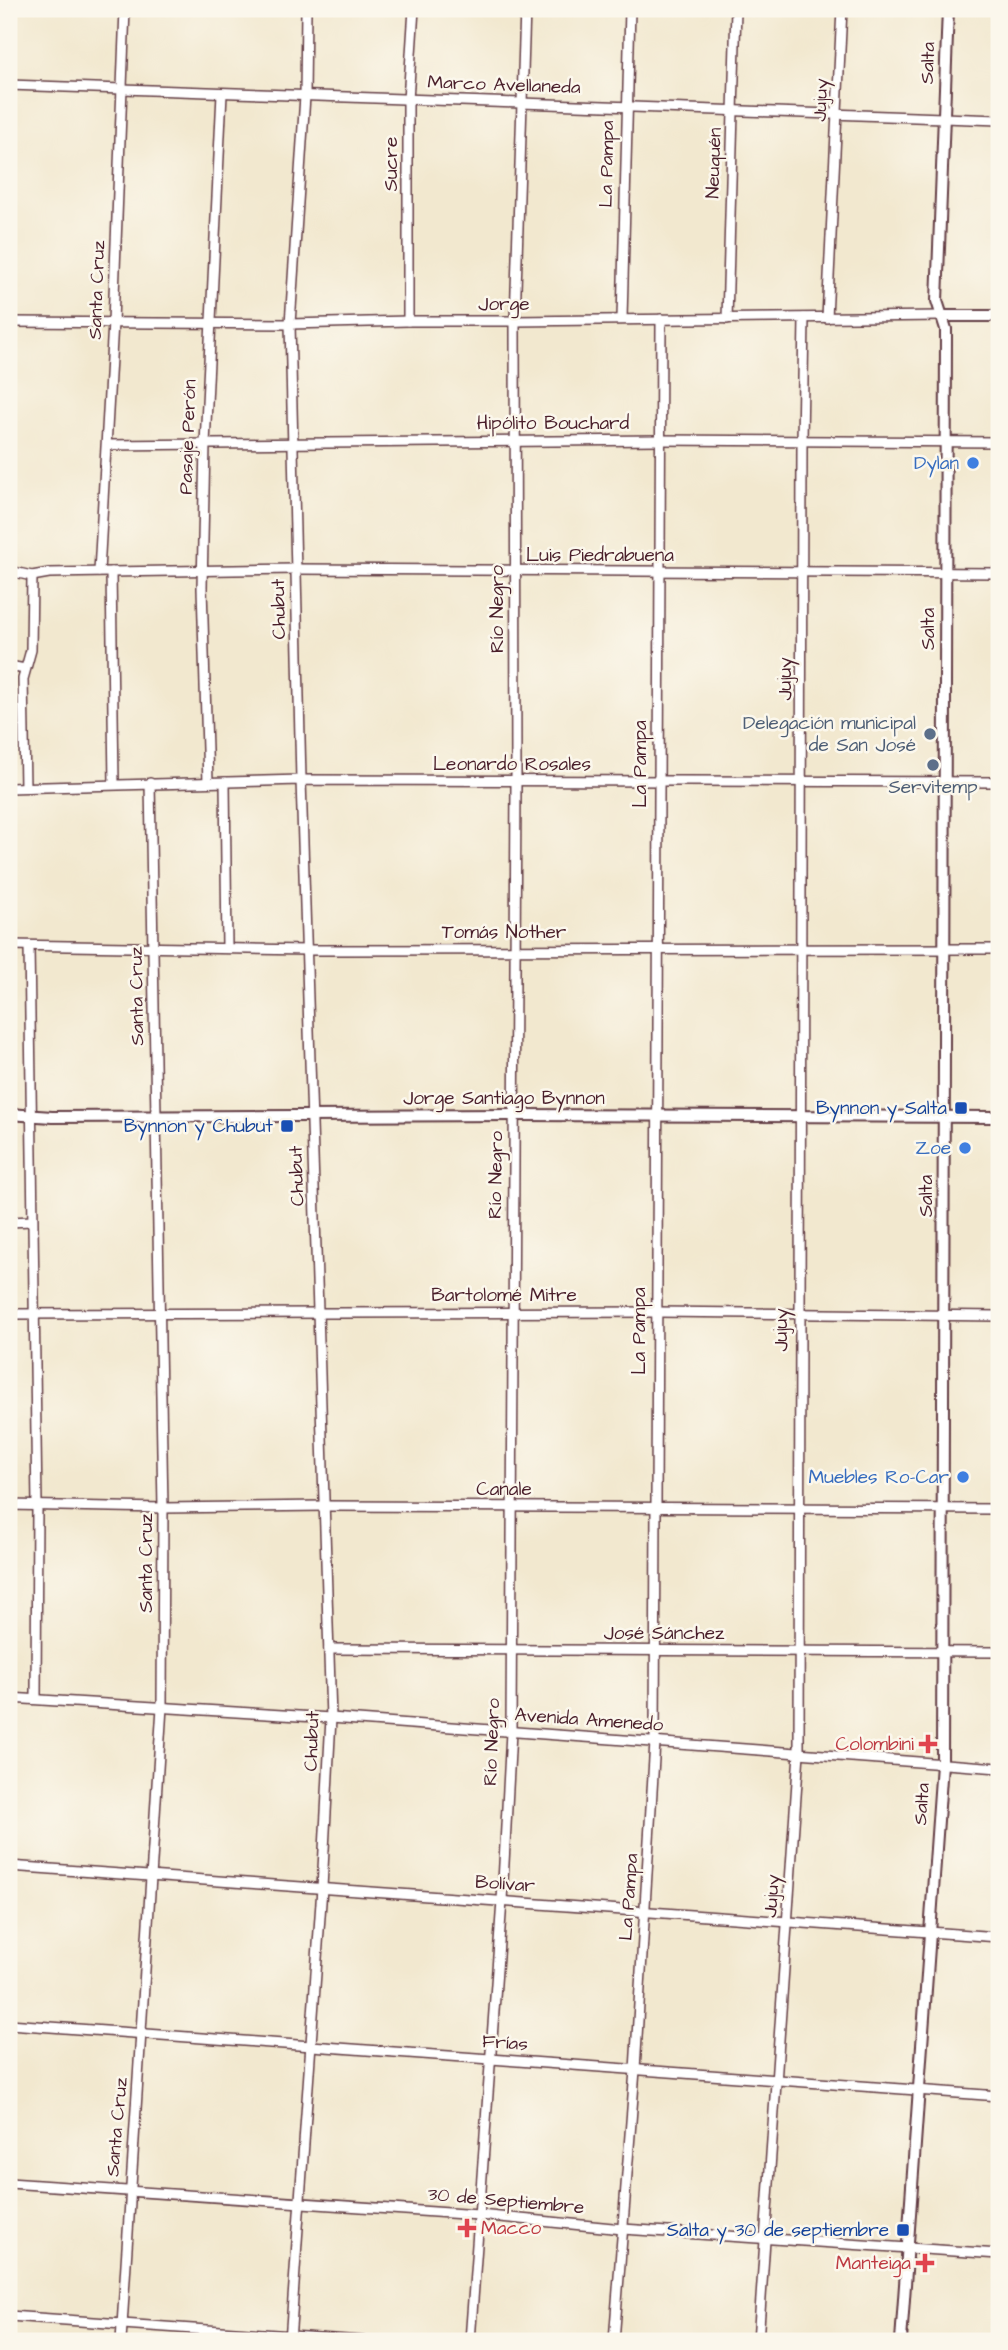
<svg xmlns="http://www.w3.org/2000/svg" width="1008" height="2350" viewBox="0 0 1008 2350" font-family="'Architects Daughter',sans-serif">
<rect width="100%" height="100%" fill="#fbf7ec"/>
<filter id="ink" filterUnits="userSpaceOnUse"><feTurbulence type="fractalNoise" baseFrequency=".0143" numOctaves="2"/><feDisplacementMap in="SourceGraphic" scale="14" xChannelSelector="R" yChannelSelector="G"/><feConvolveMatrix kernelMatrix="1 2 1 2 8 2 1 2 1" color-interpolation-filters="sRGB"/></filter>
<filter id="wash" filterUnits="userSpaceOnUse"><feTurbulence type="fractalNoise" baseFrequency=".00686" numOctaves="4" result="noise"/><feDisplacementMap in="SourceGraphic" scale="28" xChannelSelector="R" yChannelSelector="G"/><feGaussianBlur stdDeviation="1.57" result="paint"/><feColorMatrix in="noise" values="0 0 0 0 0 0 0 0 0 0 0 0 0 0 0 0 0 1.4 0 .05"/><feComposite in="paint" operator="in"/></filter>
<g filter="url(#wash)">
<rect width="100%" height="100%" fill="#f2e8cf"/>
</g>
<g filter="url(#ink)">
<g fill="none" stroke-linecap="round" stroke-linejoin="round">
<!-- minor casing -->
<g stroke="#633d44" stroke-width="12">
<g id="minor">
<path d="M9,85L999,120"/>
<path d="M827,318L842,9"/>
<path d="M622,319L630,9"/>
<path d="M727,319L736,9"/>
<path d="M408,321V100L414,9"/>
<path d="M9,322L290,324L408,321H515L942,316"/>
<path d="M9,369L11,322"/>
<path d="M107,445L660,440L999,442"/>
<path d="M9,571L32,576L49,573L296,569L999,573"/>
<path d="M99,572L113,322L125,9"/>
<path d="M111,572L114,784"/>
<path d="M9,666L25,669"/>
<path d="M208,782L202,588L205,444L222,94"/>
<path d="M225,782L227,948"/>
<path d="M25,787L23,679L31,650L32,576"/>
<path d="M9,788L301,780L999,782"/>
<path d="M9,945L307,950L999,949"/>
<path d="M29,946L37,1505L36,1699"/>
<path d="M9,1222L32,1221"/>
<path d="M9,1314L657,1312L999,1316"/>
<path d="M9,1505L163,1508L325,1506L999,1509"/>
<path d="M329,1649L999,1652"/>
<path d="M9,1698L331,1718L999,1768"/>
<path d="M9,1866L999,1937"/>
<path d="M9,2024L999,2096"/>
<path d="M9,2183L479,2215L623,2229L999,2254"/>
<path d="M9,2316L362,2341"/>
<path d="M121,2341L162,1707L163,1508L150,783"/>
<path d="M290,2341L322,1888L331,1718L301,780L290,324L305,96L306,9"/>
<path d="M470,2341L502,1901L511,1732L516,781L515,321L525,9"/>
<path d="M614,2341L635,2070L655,1742L661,319"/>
<path d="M758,2341L799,1753L802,441L804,318"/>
</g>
</g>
<!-- tertiary casing -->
<g stroke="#633d44" stroke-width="14">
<g id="tertiary">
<path d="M942,316H999"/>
<path d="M9,1114L52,1117L514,1115L999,1117"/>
<path d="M901,2341L942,1764L946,329L937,301L948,9"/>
</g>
</g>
<!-- minor -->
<use href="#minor" stroke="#fff" stroke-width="9"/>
<!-- tertiary -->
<use href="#tertiary" stroke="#fff" stroke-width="10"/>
</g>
</g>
<!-- markers -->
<g fill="#3f7fe0" stroke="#fbf7ec" stroke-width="2.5">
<circle cx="973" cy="463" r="7"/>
<circle cx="965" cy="1148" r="7"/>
<circle cx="963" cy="1477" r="7"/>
</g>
<g fill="#5c6f8a" stroke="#fbf7ec" stroke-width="2.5">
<circle cx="930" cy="734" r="7"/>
<circle cx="933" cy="765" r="7"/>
</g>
<g fill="#1a4fb4" stroke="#fbf7ec" stroke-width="2.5">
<rect x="954" y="1101" width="14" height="14" rx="3.5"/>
<rect x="280" y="1119" width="14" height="14" rx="3.5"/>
<rect x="896" y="2223" width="14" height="14" rx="3.5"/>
</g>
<g fill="#e0444e" stroke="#fbf7ec" stroke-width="2.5">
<path d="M924.5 1733.5h7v7h7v7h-7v7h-7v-7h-7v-7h7z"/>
<path d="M463.5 2217.5h7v7h7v7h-7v7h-7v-7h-7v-7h7z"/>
<path d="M921.5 2252.5h7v7h7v7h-7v7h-7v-7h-7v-7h7z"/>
</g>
<g text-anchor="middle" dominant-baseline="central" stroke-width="5" stroke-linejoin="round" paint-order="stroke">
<!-- street labels -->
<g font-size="19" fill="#4a1f2b" stroke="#fbf7ec">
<text transform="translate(928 63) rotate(-88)">Salta</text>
<text transform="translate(504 85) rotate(2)">Marco Avellaneda</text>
<text transform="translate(821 100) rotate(-88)">Jujuy</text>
<text transform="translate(714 163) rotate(-88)">Neuquén</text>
<text transform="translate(391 164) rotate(-90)">Sucre</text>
<text transform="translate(607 164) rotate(-89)">La Pampa</text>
<text transform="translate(97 290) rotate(-88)">Santa Cruz</text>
<text x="504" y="304">Jorge</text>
<text x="553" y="423">Hipólito Bouchard</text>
<text transform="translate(188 437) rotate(-88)">Pasaje Perón</text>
<text x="600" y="555">Luis Piedrabuena</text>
<text transform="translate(279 609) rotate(-91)">Chubut</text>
<text transform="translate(497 609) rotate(-90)">Río Negro</text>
<text transform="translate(928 629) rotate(-90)">Salta</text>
<text transform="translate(785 679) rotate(-90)">Jujuy</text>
<text x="512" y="764">Leonardo Rosales</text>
<text transform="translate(640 764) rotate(-90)">La Pampa</text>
<text x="504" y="932">Tomás Nother</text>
<text transform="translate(137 996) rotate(-91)">Santa Cruz</text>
<text x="504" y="1098">Jorge Santiago Bynnon</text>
<text transform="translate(496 1175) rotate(-89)">Río Negro</text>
<text transform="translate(297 1176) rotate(-92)">Chubut</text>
<text transform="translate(926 1196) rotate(-90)">Salta</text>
<text x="504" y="1295">Bartolomé Mitre</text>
<text transform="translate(781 1330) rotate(-90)">Jujuy</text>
<text transform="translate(639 1331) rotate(-90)">La Pampa</text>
<text x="504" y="1489">Canale</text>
<text transform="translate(146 1563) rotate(-90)">Santa Cruz</text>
<text x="664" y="1633">José Sánchez</text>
<text transform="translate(589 1720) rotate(4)">Avenida Amenedo</text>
<text transform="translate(312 1741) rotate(-88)">Chubut</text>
<text transform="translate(492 1742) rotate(-88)">Río Negro</text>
<text transform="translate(922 1804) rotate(-86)">Salta</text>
<text transform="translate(505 1884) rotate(4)">Bolívar</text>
<text transform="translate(772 1896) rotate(-86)">Jujuy</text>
<text transform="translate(629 1897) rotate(-86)">La Pampa</text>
<text transform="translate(505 2043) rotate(4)">Frías</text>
<text transform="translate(117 2127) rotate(-85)">Santa Cruz</text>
<text transform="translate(506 2201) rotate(5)">30 de Septiembre</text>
</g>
<!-- shop labels -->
<g font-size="19" fill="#366cbe" stroke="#fbf7ec" text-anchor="end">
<text x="959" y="463">Dylan</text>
<text x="951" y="1148">Zoe</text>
<text x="949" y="1477">Muebles Ro-Car</text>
</g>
<!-- service labels -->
<g font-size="19" fill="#4e5e75" stroke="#fbf7ec" text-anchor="end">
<text x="916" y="723">Delegación municipal<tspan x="916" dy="22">de San José</tspan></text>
<text x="933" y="787" text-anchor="middle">Servitemp</text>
</g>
<!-- transit labels -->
<g font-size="19" fill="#164399" stroke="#fbf7ec" text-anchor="end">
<text x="947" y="1108">Bynnon y Salta</text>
<text x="273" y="1126">Bynnon y Chubut</text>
<text x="889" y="2230">Salta y 30 de septiembre</text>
</g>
<!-- health labels -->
<g font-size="19" fill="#be3a42" stroke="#fbf7ec" text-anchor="end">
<text x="914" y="1744">Colombini</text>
<text x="481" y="2228" text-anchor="start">Macco</text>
<text x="911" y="2263">Manteiga</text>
</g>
</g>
<!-- margin -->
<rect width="1008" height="2350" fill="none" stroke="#fbf7ec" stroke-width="35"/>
</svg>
